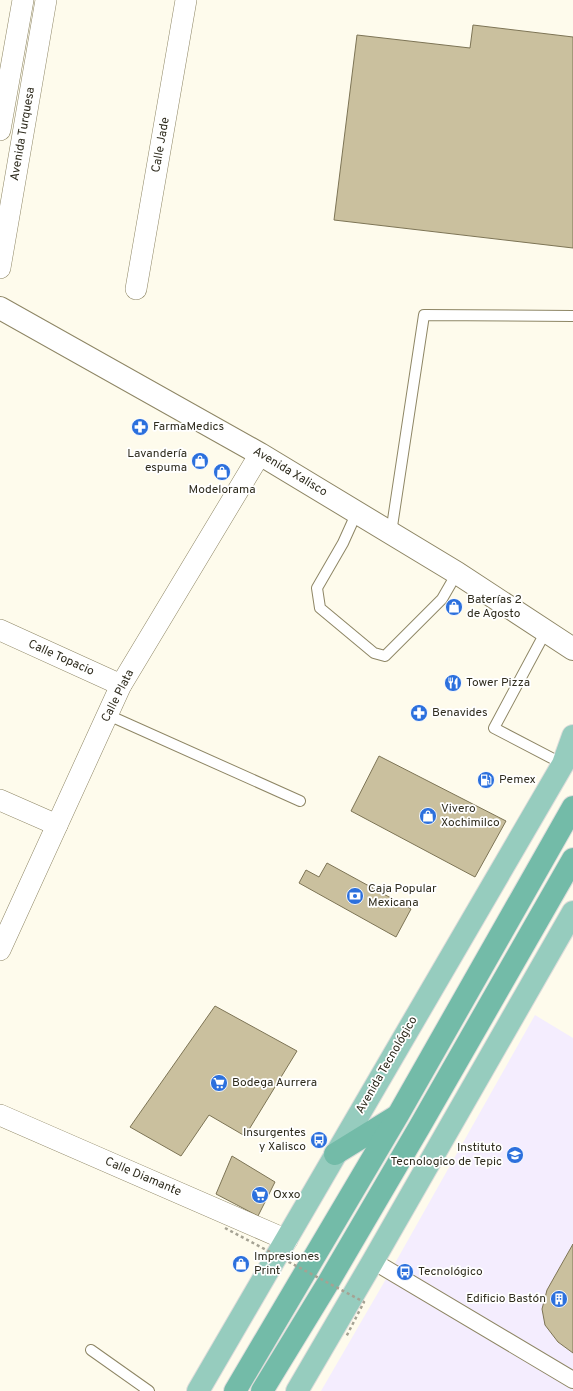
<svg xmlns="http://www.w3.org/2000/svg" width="573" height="1391" viewBox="0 0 573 1391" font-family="Overpass,sans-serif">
<rect width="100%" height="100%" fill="#fefbec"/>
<!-- education -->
<path fill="#f4edfe" d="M535,1015L573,1038V1391H321L390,1272Z"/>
<!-- building -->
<g fill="#cac09e" stroke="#7d7455">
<path d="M473,25L573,37V248L334,220L357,35L470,48Z"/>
<path d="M379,756L506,821L475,877L351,811Z"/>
<path d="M327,863L411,909L396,937L299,883L306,870L319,877Z"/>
<path d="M215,1006L297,1051L245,1136L209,1115L181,1156L130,1127Z"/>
<path d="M232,1156L275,1182L258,1216L216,1194Z"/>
<path d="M573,1244V1353L558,1342L545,1325L542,1309L547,1290Z"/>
</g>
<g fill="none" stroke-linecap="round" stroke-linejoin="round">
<!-- service casing -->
<g stroke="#8e8665" stroke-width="12">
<g id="service">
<path d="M357,512L343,543L317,588L320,608L374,653L385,656L442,599L457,573"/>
<path d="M391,533L424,315L573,316"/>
<path d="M546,631L494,728L563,764"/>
<path d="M108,715L300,801"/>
<path d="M91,1350L149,1391"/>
</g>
</g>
<!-- pedestrian casing -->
<g stroke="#8e8665" stroke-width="18">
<path id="pedestrian" d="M373,1261L573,1380"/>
</g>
<!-- minor casing -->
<g stroke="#8e8665" stroke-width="22">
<g id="minor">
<path d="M0,130L23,0"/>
<path d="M0,268L46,0"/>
<path d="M136,289L186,0"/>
<path d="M0,630L121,685"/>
<path d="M0,800L57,825"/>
<path d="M0,950L121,685L260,454"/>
<path d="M0,1115L287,1240"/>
</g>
</g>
<!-- tertiary casing -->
<g stroke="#8e8665" stroke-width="24">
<path id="tertiary" d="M0,308L260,454L457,573L573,649"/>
</g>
<!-- primary casing -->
<g stroke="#dedddb" stroke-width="24">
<g id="primary">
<path d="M198,1391L563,764L573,736"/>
<path d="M297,1391L373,1261L573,912"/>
</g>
</g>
<!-- trunk casing -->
<g stroke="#dedddb" stroke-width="24">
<g id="trunk">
<path d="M335,1154L395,1117"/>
<path d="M235,1391L398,1115L573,807"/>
<path d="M262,1391L328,1283L420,1126L573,859"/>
</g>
</g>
<!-- service -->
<use href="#service" stroke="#fff" stroke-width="10"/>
<!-- pedestrian -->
<use href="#pedestrian" stroke="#fff" stroke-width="16"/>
<!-- minor -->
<use href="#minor" stroke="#fff" stroke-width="21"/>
<!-- tertiary -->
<use href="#tertiary" stroke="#fff" stroke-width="22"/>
<!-- primary -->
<use href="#primary" stroke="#96ccbe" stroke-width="22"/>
<!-- trunk -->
<use href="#trunk" stroke="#73bba8" stroke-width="22"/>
<!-- path-bridge -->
<path stroke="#a5a293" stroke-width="2.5" stroke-dasharray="3 3" stroke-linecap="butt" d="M225,1228L364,1302L346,1337"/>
</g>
<!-- icons -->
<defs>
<g id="pharmacy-disc" transform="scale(0.9)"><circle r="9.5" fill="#2c70dd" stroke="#fff"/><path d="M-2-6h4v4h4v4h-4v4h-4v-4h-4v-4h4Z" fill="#fff"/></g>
<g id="shop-disc" transform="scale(0.9)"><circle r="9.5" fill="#2c70dd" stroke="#fff"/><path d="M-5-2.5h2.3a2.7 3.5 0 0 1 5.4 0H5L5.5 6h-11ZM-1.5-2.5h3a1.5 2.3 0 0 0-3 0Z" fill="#fff"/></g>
<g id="restaurant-disc" transform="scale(0.9)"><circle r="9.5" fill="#2c70dd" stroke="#fff"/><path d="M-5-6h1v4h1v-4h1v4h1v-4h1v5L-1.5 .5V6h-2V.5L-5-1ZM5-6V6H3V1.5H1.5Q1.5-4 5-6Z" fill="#fff"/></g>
<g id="fuel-disc" transform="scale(0.9)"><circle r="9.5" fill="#2c70dd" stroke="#fff"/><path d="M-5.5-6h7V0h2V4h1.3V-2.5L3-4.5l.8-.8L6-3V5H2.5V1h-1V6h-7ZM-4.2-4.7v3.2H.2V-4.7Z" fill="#fff"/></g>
<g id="bank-disc" transform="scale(0.9)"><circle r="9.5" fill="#2c70dd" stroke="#fff"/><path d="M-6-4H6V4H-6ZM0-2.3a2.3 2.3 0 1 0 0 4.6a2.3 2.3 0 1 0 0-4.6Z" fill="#fff"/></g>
<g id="supermarket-disc" transform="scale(0.9)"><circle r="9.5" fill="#2c70dd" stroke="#fff"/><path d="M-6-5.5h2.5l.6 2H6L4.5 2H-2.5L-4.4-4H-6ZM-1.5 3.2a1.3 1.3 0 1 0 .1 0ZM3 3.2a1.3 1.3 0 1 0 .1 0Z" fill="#fff"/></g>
<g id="bus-disc" transform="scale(0.9)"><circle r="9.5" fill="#2c70dd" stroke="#fff"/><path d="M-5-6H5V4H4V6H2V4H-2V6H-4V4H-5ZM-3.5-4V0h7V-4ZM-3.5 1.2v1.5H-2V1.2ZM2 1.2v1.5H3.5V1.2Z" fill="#fff"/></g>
<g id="university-disc" transform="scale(0.9)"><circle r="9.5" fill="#2c70dd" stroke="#fff"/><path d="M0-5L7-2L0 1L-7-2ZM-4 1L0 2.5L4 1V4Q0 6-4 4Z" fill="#fff"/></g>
<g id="building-disc" transform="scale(0.9)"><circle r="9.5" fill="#2c70dd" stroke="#fff"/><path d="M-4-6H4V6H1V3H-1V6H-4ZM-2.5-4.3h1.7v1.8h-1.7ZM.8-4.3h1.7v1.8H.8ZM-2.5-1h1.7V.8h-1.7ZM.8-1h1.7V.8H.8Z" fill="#fff"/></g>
</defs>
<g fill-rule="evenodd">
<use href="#pharmacy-disc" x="140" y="427"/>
<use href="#shop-disc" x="200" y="461"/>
<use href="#shop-disc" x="222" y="472"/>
<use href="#shop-disc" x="454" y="607"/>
<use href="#restaurant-disc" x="453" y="683"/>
<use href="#pharmacy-disc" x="419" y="713"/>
<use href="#fuel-disc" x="486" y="780"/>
<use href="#shop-disc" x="428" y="816"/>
<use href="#bank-disc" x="355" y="896"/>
<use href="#supermarket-disc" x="219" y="1083"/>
<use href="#bus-disc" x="319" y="1140"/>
<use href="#university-disc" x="515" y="1155"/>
<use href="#supermarket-disc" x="260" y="1195"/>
<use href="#shop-disc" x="241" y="1264"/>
<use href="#bus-disc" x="405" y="1272"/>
<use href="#building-disc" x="559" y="1299"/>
</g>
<g text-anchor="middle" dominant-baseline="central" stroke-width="3.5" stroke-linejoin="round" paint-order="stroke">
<!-- street labels -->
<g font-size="12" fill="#2f2c1e" stroke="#fff">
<text transform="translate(23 134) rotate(-80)">Avenida Turquesa</text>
<text transform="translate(161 145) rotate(-80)">Calle Jade</text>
<text transform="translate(290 472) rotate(31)">Avenida Xalisco</text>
<text transform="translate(61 658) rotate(24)">Calle Topacio</text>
<text transform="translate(118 696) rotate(-63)">Calle Plata</text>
<text transform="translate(387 1065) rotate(-60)">Avenida Tecnológico</text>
<text transform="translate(143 1177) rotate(23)">Calle Diamante</text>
</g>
<!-- poi labels -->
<g font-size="12" fill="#2f2c1e" stroke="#fff" text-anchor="start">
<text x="153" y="427">FarmaMedics</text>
<text x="187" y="454" text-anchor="end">Lavandería<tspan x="187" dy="14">espuma</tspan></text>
<text x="222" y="490" text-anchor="middle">Modelorama</text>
<text x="467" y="600">Baterías 2<tspan x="467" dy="14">de Agosto</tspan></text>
<text x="466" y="683">Tower Pizza</text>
<text x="432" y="713">Benavides</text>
<text x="499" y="780">Pemex</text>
<text x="441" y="809">Vivero<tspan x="441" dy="14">Xochimilco</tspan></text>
<text x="368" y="889">Caja Popular<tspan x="368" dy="14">Mexicana</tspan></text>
<text x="232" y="1083">Bodega Aurrera</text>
<text x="306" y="1133" text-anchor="end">Insurgentes<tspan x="306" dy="14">y Xalisco</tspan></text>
<text x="502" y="1148" text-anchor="end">Instituto<tspan x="502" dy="14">Tecnologico de Tepic</tspan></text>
<text x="273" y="1195">Oxxo</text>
<text x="254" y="1257">Impresiones<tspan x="254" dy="14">Print</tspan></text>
<text x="418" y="1272">Tecnológico</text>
<text x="546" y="1299" text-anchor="end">Edificio Bastón</text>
</g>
</g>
</svg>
